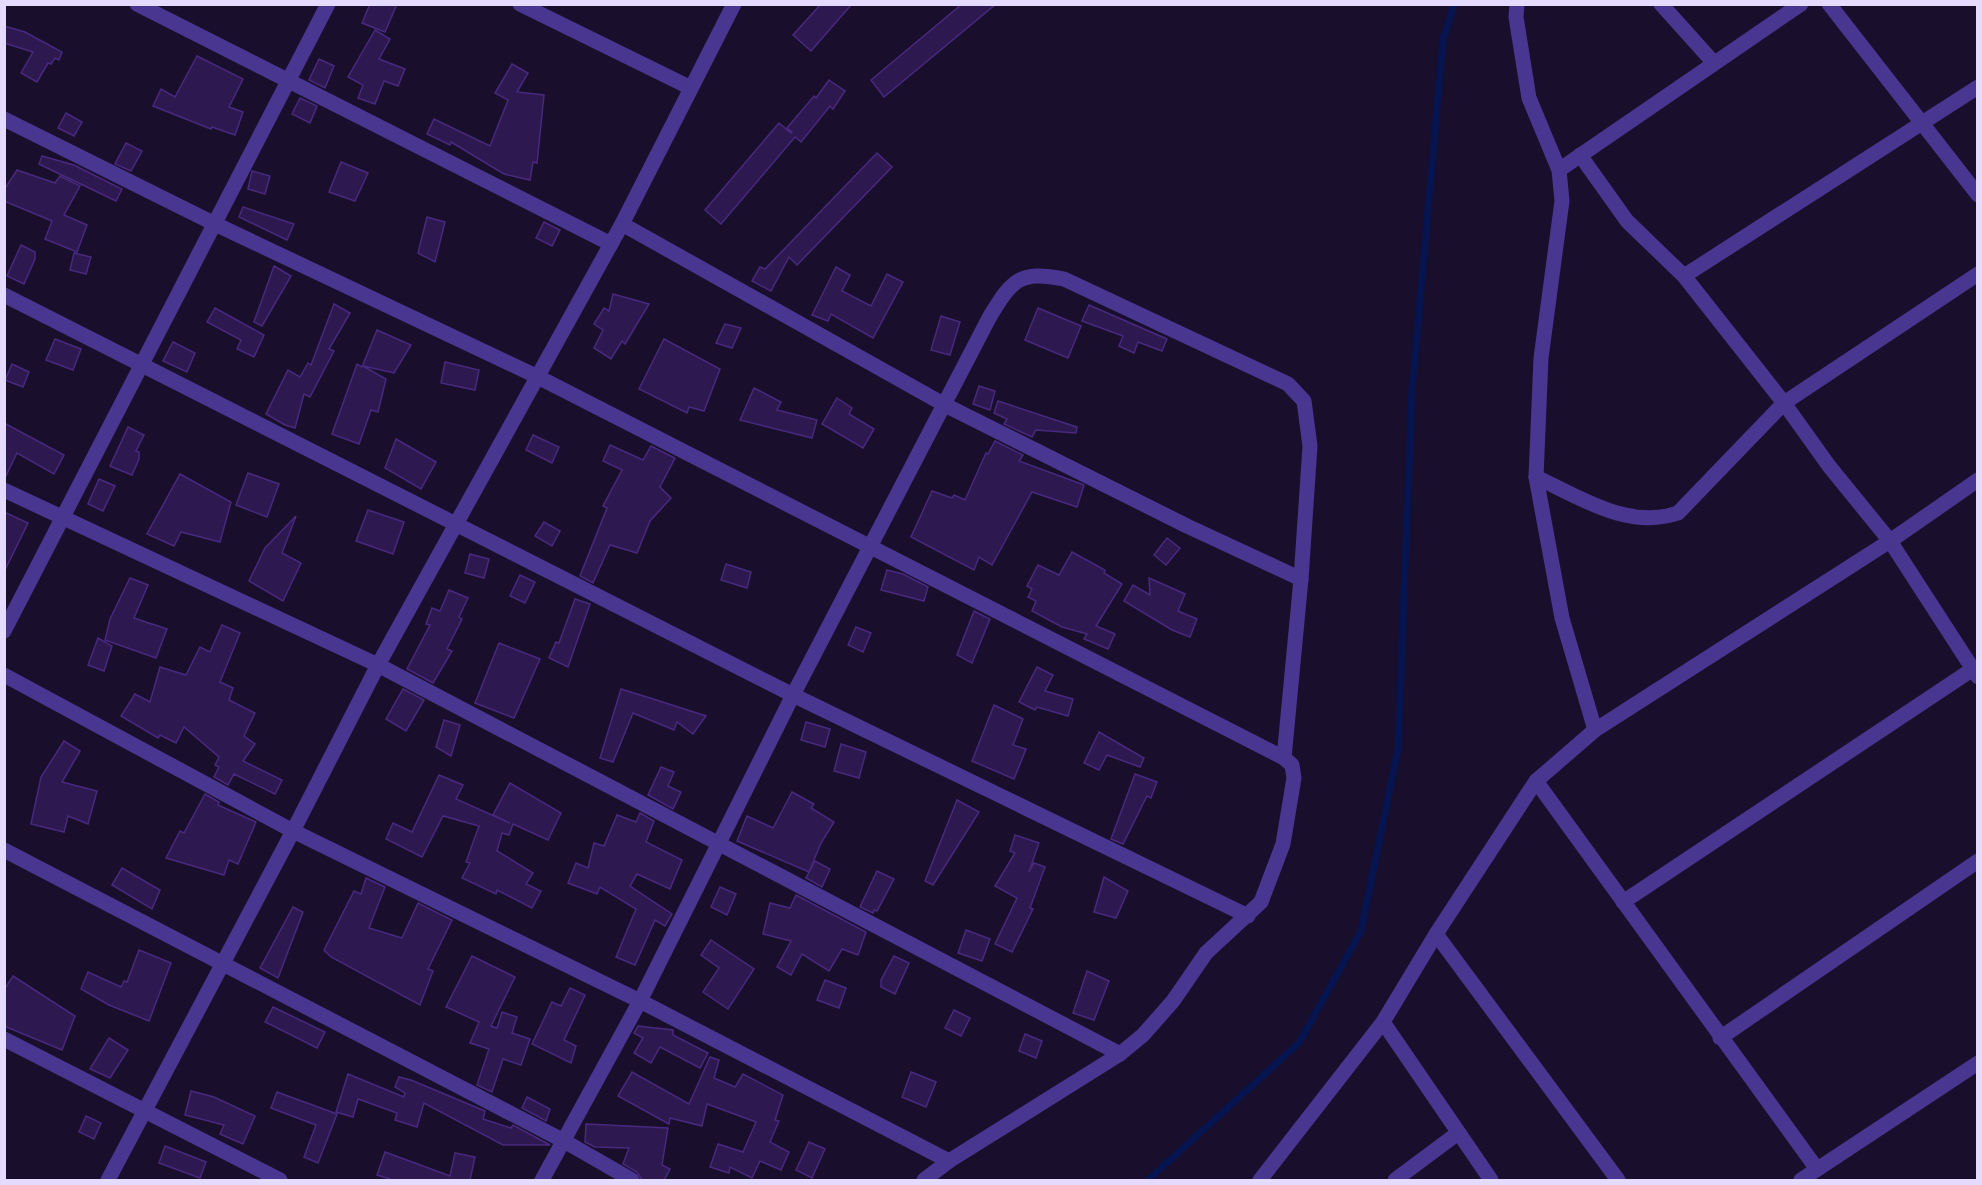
<svg xmlns="http://www.w3.org/2000/svg" width="1982" height="1185" viewBox="0 0 1982 1185" font-family="'Fira Sans Condensed',sans-serif">
<rect width="100%" height="100%" fill="#190f2d"/>
<g fill="none" stroke-linecap="round" stroke-linejoin="round">
<!-- stream -->
<path stroke="#06144f" stroke-width="7" d="M1148,1180L1299,1043L1361,931L1398,749L1412,392L1443,40L1454,4"/>
</g>
<!-- building -->
<g fill="#2d1950" stroke="#48297e" stroke-width="1.5">
<path d="M370,4H397L385,32L362,23Z"/>
<path d="M821,4H852L811,51L793,35Z"/>
<path d="M962,4H996L884,97L871,80Z"/>
<path d="M4,26L25,32L62,52L59,60L55,58L51,64L48,63L37,82L21,73L33,52L4,43Z"/>
<path d="M375,30L390,39L379,59L405,69L398,86L384,81L375,104L358,98L363,85L348,77Z"/>
<path d="M197,56L243,79L229,107L243,112L235,135L212,127L211,129L153,106L161,89L175,97Z"/>
<path d="M319,59L334,66L325,88L309,80Z"/>
<path d="M512,64L528,73L517,92L544,95L537,163L533,162L530,180L504,174L451,142L450,145L427,134L434,119L490,146L508,100L495,93Z"/>
<path d="M829,80L845,91L833,109L830,106L801,142L795,137L721,224L705,210L779,123L791,133L792,132L787,128L814,96L816,98Z"/>
<path d="M300,98L317,106L310,123L292,114Z"/>
<path d="M66,113L82,122L74,136L58,128Z"/>
<path d="M126,143L142,151L131,171L115,164Z"/>
<path d="M877,153L892,167L797,265L789,257L771,291L752,281L760,267L765,269Z"/>
<path d="M42,156L74,165L122,189L116,201L39,164Z"/>
<path d="M341,162L368,173L355,201L329,192Z"/>
<path d="M17,170L55,183L60,176L80,186L64,215L87,225L77,252L45,239L52,221L4,201V190Z"/>
<path d="M252,171L270,176L265,194L248,189Z"/>
<path d="M243,207L294,224L287,240L239,217Z"/>
<path d="M427,217L445,222L435,262L418,253Z"/>
<path d="M544,222L560,230L552,246L536,238Z"/>
<path d="M21,245L35,252V259L24,284L7,276Z"/>
<path d="M74,253L91,257L86,274L70,270Z"/>
<path d="M274,266L291,276L262,326L254,322Z"/>
<path d="M836,267L850,275L842,291L871,306L887,274L903,282L873,338L831,314L828,321L812,315Z"/>
<path d="M613,294L649,304L625,344L622,341L611,359L594,348L603,330L594,324L604,308L609,311Z"/>
<path d="M334,304L350,313L329,349L334,351L310,397L304,394L295,428L285,425L266,414L288,370L300,377L308,363L311,365Z"/>
<path d="M1089,305L1167,339L1162,351L1138,342L1134,353L1119,346L1123,336L1082,321Z"/>
<path d="M215,308L264,335L254,357L237,349L241,340L207,322Z"/>
<path d="M1038,308L1081,326L1068,358L1025,340Z"/>
<path d="M941,316L960,322L950,355L931,350Z"/>
<path d="M725,324L741,328L732,348L716,343Z"/>
<path d="M377,330L411,345L394,373L363,366L386,379L378,412L371,410L359,444L332,434L357,364L362,367Z"/>
<path d="M55,339L81,349L73,370L46,360Z"/>
<path d="M664,339L720,369L704,411L689,407L687,413L639,389Z"/>
<path d="M173,342L195,353L187,372L163,361Z"/>
<path d="M445,362L479,370L475,390L441,383Z"/>
<path d="M12,364L29,372L23,387L5,380Z"/>
<path d="M979,386L995,391L990,410L973,404Z"/>
<path d="M754,388L781,402L777,410L817,420L812,438L740,420Z"/>
<path d="M837,398L852,408L849,414L874,429L863,448L822,424Z"/>
<path d="M998,401L1077,427L1076,433L1036,430L1032,437L1004,424L1007,419L994,413Z"/>
<path d="M4,423L64,455L54,474L17,453L4,480Z"/>
<path d="M128,427L144,435L136,451L139,452V459L132,475L110,466Z"/>
<path d="M533,435L559,447L552,463L526,450Z"/>
<path d="M396,439L436,462L421,489L385,468Z"/>
<path d="M995,441L1023,455L1019,461L1084,485L1077,507L1032,492L992,565L979,557L974,570L911,537L932,491L952,498L954,495L965,500L986,453L988,454Z"/>
<path d="M610,445L643,460L651,446L675,458L660,487L671,498L650,521L637,553L610,545L593,583L580,576L607,508L603,506L622,470L603,461Z"/>
<path d="M248,473L279,484L267,517L236,505Z"/>
<path d="M180,474L231,502L220,542L181,532L174,546L147,534Z"/>
<path d="M99,479L115,486L103,511L88,504Z"/>
<path d="M368,510L404,522L393,554L356,541Z"/>
<path d="M4,512L28,523L4,572Z"/>
<path d="M296,516L282,553L301,563L283,601L249,581L265,548Z"/>
<path d="M544,522L560,531L552,546L535,536Z"/>
<path d="M1167,538L1180,548L1166,565L1154,555Z"/>
<path d="M1072,552L1105,570L1104,573L1122,584L1096,626L1115,634L1108,649L1084,639L1087,634L1062,627L1032,611L1036,601L1028,597L1032,589L1027,586L1038,565L1059,575Z"/>
<path d="M470,554L489,559L484,578L465,573Z"/>
<path d="M726,564L751,572L747,588L721,580Z"/>
<path d="M887,570L903,574L928,587L924,601L881,590Z"/>
<path d="M520,575L535,582L525,603L510,596Z"/>
<path d="M130,578L148,585L134,618L167,629L156,658L105,640L110,619Z"/>
<path d="M1149,578L1185,594L1178,611L1197,619L1190,637L1172,630L1124,601L1133,585L1150,595Z"/>
<path d="M449,590L468,598L459,617L462,619L447,649L452,651L433,683L407,669L430,625L426,624L432,608L440,611Z"/>
<path d="M575,599L590,604L568,667L549,658L556,642L559,643Z"/>
<path d="M974,611L990,619L972,663L957,655Z"/>
<path d="M222,625L240,633L220,682L233,688L229,700L255,713L244,736L255,744L243,761L282,780L275,794L234,774L228,785L214,777L219,767L215,765L219,757L184,727L176,743L160,735L158,738L121,716L135,694L150,702L160,667L186,675L200,647L210,652Z"/>
<path d="M856,627L871,633L863,652L848,645Z"/>
<path d="M98,638L112,646L104,671L88,665Z"/>
<path d="M499,643L540,659L514,718L475,703Z"/>
<path d="M1037,667L1053,675L1045,691L1073,699L1068,716L1037,707L1035,710L1019,702Z"/>
<path d="M403,689L424,700L406,731L386,719Z"/>
<path d="M621,689L650,698L706,716L693,734L677,722L674,730L633,713L613,762L600,758Z"/>
<path d="M994,705L1023,719L1013,745L1026,749L1014,779L972,761Z"/>
<path d="M444,720L460,725L451,756L436,747Z"/>
<path d="M806,722L830,729L825,747L801,740Z"/>
<path d="M1099,732L1144,758L1140,767L1107,755L1099,770L1084,763Z"/>
<path d="M64,741L80,751L62,782L97,791L88,824L68,816L64,832L31,824L41,777Z"/>
<path d="M841,744L866,752L859,778L834,771Z"/>
<path d="M661,767L674,772L668,786L681,792L673,809L648,795Z"/>
<path d="M1135,774L1157,782L1151,798L1147,796L1123,844L1111,839Z"/>
<path d="M439,775L463,785L456,799L510,823L493,815L510,783L561,813L548,840L513,824L509,835L502,833L497,851L533,873L526,884L541,891L532,908L497,890L496,894L462,878L470,863L466,862L479,826L443,816L422,857L386,839L393,823L412,832Z"/>
<path d="M792,792L814,804L811,808L834,822L821,843L809,872L737,841L747,816L773,828Z"/>
<path d="M205,794L219,802L218,805L256,822L238,864L229,860L224,875L166,858L180,831L184,833Z"/>
<path d="M957,800L979,812L933,885L925,881Z"/>
<path d="M640,813L654,821L646,842L682,860L670,889L637,874L630,886L672,914L665,926L655,920L635,965L616,957L636,909L600,887L597,894L568,883L576,863L588,868L594,843L604,846L617,815L636,822Z"/>
<path d="M1015,835L1039,843L1029,872L1034,863L1045,867L1030,908L1033,909L1012,952L995,944L1017,898L995,886L1015,853L1010,851Z"/>
<path d="M815,861L830,869L822,887L806,878Z"/>
<path d="M122,868L160,890L152,909L112,885Z"/>
<path d="M877,871L894,879L877,911L874,910L873,913L860,907Z"/>
<path d="M1104,877L1128,891L1116,918L1094,912Z"/>
<path d="M366,878L385,887L369,928L402,938L418,903L452,920L428,969L433,971L420,1005L331,957L324,950L354,891L361,894Z"/>
<path d="M720,887L736,894L727,915L711,907Z"/>
<path d="M796,895L866,932L858,955L842,949L829,971L802,954L791,975L777,967L791,941L763,934L770,903L790,908Z"/>
<path d="M293,907L303,912L278,978L260,968Z"/>
<path d="M966,930L990,939L982,961L958,953Z"/>
<path d="M711,940L754,969L728,1009L703,992L719,968L701,955Z"/>
<path d="M139,950L171,963L149,1021L109,1005L81,989L88,972L121,987L124,981L127,982Z"/>
<path d="M472,956L515,977L491,1026L497,1028L502,1012L517,1017L512,1033L530,1039L521,1065L503,1059L492,1092L477,1085L489,1049L470,1043L479,1022L446,1007Z"/>
<path d="M894,956L909,963L895,994L881,987V980Z"/>
<path d="M1087,971L1109,981L1094,1020L1073,1013Z"/>
<path d="M13,976L75,1016L62,1050L4,1026V990Z"/>
<path d="M825,980L846,988L839,1008L817,1000Z"/>
<path d="M570,988L585,995L564,1040L576,1046L571,1063L532,1044L552,1002L561,1006Z"/>
<path d="M273,1007L325,1032L317,1048L265,1022Z"/>
<path d="M954,1010L970,1018L961,1036L945,1028Z"/>
<path d="M638,1026L673,1030V1035L708,1053L700,1068L660,1047L651,1063L634,1053L643,1038L634,1033Z"/>
<path d="M1025,1034L1042,1041L1036,1058L1019,1051Z"/>
<path d="M109,1038L128,1050L110,1078L90,1069Z"/>
<path d="M710,1057L719,1060L714,1078L735,1087L743,1074L783,1095L775,1120L779,1121L770,1142L789,1152L781,1170L760,1161L752,1178L730,1167L729,1173L710,1167L718,1144L743,1152L756,1122L707,1104L702,1126L670,1118L669,1124L618,1096L632,1072L689,1104Z"/>
<path d="M911,1072L936,1082L926,1107L902,1097Z"/>
<path d="M348,1074L404,1097L405,1093L395,1087L399,1077L411,1080L485,1111L483,1119L511,1128L513,1125L550,1145H503L424,1103L417,1127L395,1120L397,1113L358,1099L353,1117L336,1112Z"/>
<path d="M191,1091L214,1097L255,1116L243,1144L220,1134L224,1125L185,1115Z"/>
<path d="M277,1092L337,1114L318,1163L304,1157L316,1125L271,1108Z"/>
<path d="M527,1097L550,1109L546,1121L522,1108Z"/>
<path d="M86,1116L101,1123L94,1139L79,1132Z"/>
<path d="M586,1124L668,1128L662,1165L670,1169L664,1180H642L637,1172L623,1164L629,1148L595,1147L585,1142Z"/>
<path d="M809,1142L825,1149L812,1178L796,1170Z"/>
<path d="M165,1146L206,1162L200,1178L159,1163Z"/>
<path d="M385,1152L450,1176L455,1153L475,1157L470,1180H393L377,1175Z"/>
</g>
<g fill="none" stroke-linecap="round" stroke-linejoin="round">
<!-- minor -->
<g stroke="#493690" stroke-width="15">
<path d="M137,4L611,244"/>
<path d="M520,4L691,88"/>
<path d="M1517,4L1516,17L1529,98L1559,170L1562,201L1541,358L1536,477L1562,618L1595,730"/>
<path d="M1661,4L1714,63"/>
<path d="M1829,4L1978,195"/>
<path d="M4,119L215,224L536,376L1284,758L1292,765L1294,778L1283,844L1261,902L1206,953L1173,1001L1143,1035L1120,1054L949,1161L924,1180"/>
<path d="M1580,155L1627,221L1684,276L1784,403L1829,466L1890,541L1978,677"/>
<path d="M1559,170L1801,4"/>
<path d="M622,224L945,405L1187,526L1301,579"/>
<path d="M1684,276L1978,87"/>
<path d="M4,295L793,695L1248,916"/>
<path d="M1536,477C1581,498 1628,530 1678,513L1784,403L1978,274"/>
<path d="M4,490L378,665L1120,1054"/>
<path d="M4,631L328,4"/>
<path d="M4,675L293,831L640,1001L949,1161"/>
<path d="M1536,781L1817,1169"/>
<path d="M4,850L564,1141L632,1180"/>
<path d="M1623,902L1973,669"/>
<path d="M1436,934L1618,1180"/>
<path d="M1720,1038L1978,861"/>
<path d="M4,1039L280,1180"/>
<path d="M542,1180L640,1001L793,695L989,318C1012,280 1019,270 1064,279L1288,384L1304,401L1310,446L1301,579L1284,758"/>
<path d="M1260,1180L1383,1022"/>
<path d="M1395,1180L1458,1133"/>
<path d="M1491,1180L1383,1022L1436,934L1536,781L1595,730L1890,541L1978,480"/>
<path d="M1801,1180L1978,1063"/>
</g>
<!-- tertiary -->
<path stroke="#493690" stroke-width="15" d="M108,1180L293,831L378,665L622,224L734,4"/>
</g>
<!-- border -->
<rect width="1982" height="1185" fill="none" stroke="#e5dbff" stroke-width="12"/>
</svg>
